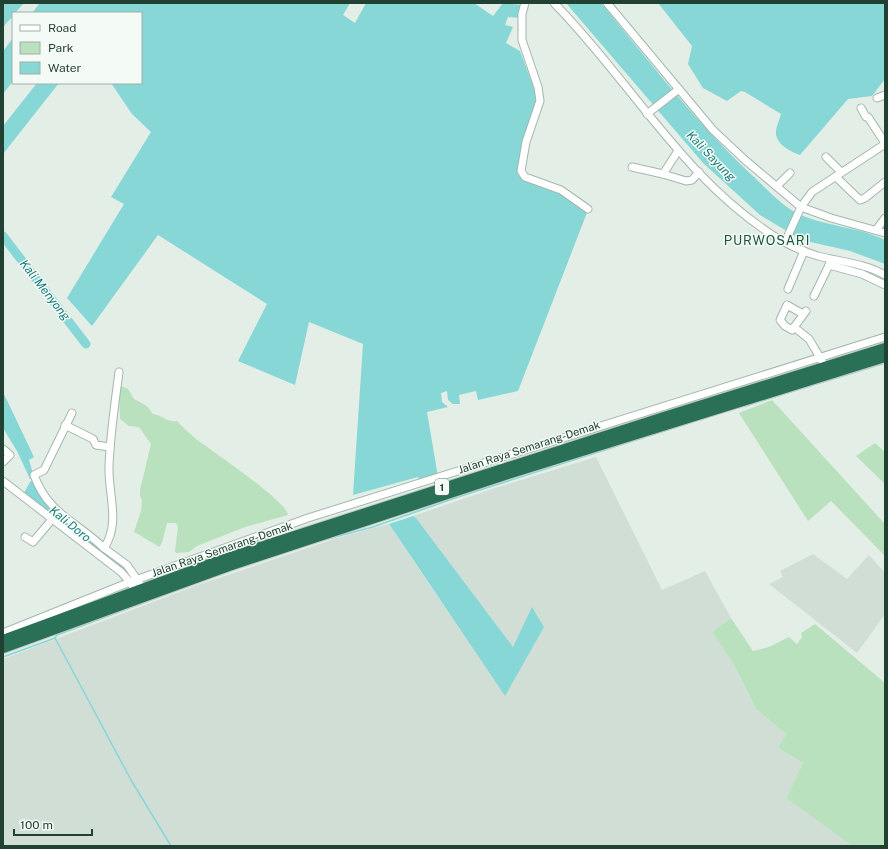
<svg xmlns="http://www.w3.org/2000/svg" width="888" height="849" viewBox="0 0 888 849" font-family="'Public Sans',sans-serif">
<rect width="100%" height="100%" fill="#e3eee7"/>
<!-- built -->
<g fill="#d1ded6">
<path d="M596,457L662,590L705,571L731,618L712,632L735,667L756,709L786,734L778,748L803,763L786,798L852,846H3V659L195,586L337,538L389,524L412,559L505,696L513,647L416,518L413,516L495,488Z"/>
<path d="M813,554L847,579L869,555L885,573V614L857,653L769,584L783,577L780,571Z"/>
</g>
<!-- green -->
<g fill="#bae1be">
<path d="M121,386L128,389L134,399L147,406L153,414C162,415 168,423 177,421C183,427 189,433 195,438C210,450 287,501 288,515L245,527L197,546L189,552L176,553L175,551L178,527L176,523H167L162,543L159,547C151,542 142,536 134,532L141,511L142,500L140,496V490L151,444L139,427L129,426L120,419L119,390Z"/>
<path d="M772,400L885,524V556L831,501L808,521L739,413Z"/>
<path d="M875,443L885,452V484L856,456Z"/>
<path d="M731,618L753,651L769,647L789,637L797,644L802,637L801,633L815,624L885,683V846H852L786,798L803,763L778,748L786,734L756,709L735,667L712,632Z"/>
</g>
<!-- water -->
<g fill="#87d7d7">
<path d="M3,3H24L15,13H13V16L3,27Z"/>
<path d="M40,3H350L343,15L355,23L366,3H474L493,16L503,3L523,5L520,18L508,17L505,25L513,27L506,43L520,51L538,99L524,144L518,175C545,184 565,194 588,210L518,391L478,400L476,391L459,395L460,404H453L448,400L447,391L441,393L442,402L448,407L427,412L438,477L420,482L418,477L353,495L363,344L309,322L295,385L238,361L267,304L158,235L92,326L67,298L124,204L111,197L151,132L132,114L111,83H141V13H32Z"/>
<path d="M566,3H601C650,62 697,124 754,177C766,188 780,204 795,212C824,227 857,226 885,240V264L850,251L802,240L760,215L703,163Z"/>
<path d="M658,3H885V79L872,96L848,99L800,155C791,152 775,144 776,132C776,126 780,119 781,114L745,92L741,91L727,101L703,88L688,64L692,46Z"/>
<path d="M13,38V81L3,94V51Z"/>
<path d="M37,83H59L3,154V126Z"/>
<path d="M3,392L34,457L29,460L34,477L30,479L17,451L3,428Z"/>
<path d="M34,479L40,493L123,563L134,578L131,579L108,557L24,493L30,482Z"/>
<path d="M413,516L416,518L513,647L532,607L544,627L505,696L389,524Z"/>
</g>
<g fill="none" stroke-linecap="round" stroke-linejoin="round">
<!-- stream -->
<g stroke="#87d7d7" stroke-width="1.5">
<path d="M745,406L885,363"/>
<path d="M316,542L373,527L458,497L714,415"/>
<path d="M55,638L131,780L171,846"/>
<path d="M3,657L55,638L57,635L210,578"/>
</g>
<!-- river -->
<path stroke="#87d7d7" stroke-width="9" d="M3,236L86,344"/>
<!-- minor casing -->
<g stroke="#a5b7ad" stroke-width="9">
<g id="minor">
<path d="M525,3L522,14V40L538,87L540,101L526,142L521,171L525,177L561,190L588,209"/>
<path d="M554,3C630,80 683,179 777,238C789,245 804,252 818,256C841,262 864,263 885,275"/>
<path d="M607,3L713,130L745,160L801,207L831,218L885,233"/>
<path d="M877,98L885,95"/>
<path d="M861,108L866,117H868L885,143"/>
<path d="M647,114L679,89"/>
<path d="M826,157L841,172"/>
<path d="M632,167L663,174L686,181L692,180L699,172"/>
<path d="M663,174L678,151"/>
<path d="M836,177L860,200L865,198L885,182"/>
<path d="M777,186L790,173"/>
<path d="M876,230L885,218"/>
<path d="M785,242L801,207L812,192L885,144"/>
<path d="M829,265L862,274L885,285"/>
<path d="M788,289L804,251"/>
<path d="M814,296L831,261"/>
<path d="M803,314L787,305L780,320L785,326L792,330L806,311"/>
<path d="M794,327L809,339L822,361"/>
<path d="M119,372C115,403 110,435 109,467C108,494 121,523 104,548L127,565L140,584"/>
<path d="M72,413L44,470L34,475C48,514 76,521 104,548"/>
<path d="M65,425L93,439L96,445L110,447"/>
<path d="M3,449L10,455L3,462"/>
<path d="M3,481L121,572L130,582L136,591"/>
<path d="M25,537L33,542L49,523"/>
<path d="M3,633L130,582L308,518L885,337"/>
</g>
</g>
<!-- highway casing -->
<g stroke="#c1cac6" stroke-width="12">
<g id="highway">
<path d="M3,640L229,557L664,417L885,348"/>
<path d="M3,648L229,566L505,475L885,357"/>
</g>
</g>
<!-- minor -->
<use href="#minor" stroke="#fff" stroke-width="7"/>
<!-- highway -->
<use href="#highway" stroke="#2a7056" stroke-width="10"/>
</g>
<g text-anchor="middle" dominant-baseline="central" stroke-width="3" stroke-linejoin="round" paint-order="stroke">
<!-- shield labels -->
<rect fill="#f4faf6" stroke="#60786e" stroke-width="1" x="435" y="479" width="14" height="16" rx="3"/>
<g font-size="10" font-weight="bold" fill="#214133">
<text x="442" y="487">1</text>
</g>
<!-- street labels -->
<g font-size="11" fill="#214133" stroke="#f4faf6">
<text transform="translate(529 447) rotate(-18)">Jalan Raya Semarang-Demak</text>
<text transform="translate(222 549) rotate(-19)">Jalan Raya Semarang-Demak</text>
</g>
<!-- water labels -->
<g font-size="12" font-style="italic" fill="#157c7c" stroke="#f4faf6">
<text transform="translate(711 156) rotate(46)">Kali Sayung</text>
<text transform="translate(45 290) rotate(52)">Kali Menyong</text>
<text transform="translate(70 524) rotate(39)">Kali Doro</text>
</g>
<!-- quarter labels -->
<g font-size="13" letter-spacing="1" fill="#1b553e" stroke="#f4faf6">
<text x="767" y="240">PURWOSARI</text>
</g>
</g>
<!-- border -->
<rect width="888" height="849" fill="none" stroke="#214133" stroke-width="8"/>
<!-- legend -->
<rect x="12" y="12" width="130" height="72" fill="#f4faf6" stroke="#a0b0a8"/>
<rect x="20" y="25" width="20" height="6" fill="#ffffff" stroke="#a0b0a8"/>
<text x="48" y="32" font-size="12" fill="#214133">Road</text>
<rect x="20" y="42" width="20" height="12" fill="#bae1be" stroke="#a0b0a8"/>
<text x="48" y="52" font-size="12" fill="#214133">Park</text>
<rect x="20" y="62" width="20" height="12" fill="#87d7d7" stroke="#a0b0a8"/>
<text x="48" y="72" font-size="12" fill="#214133">Water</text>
<!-- scale -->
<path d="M14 829v6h78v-6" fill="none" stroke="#214133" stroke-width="2"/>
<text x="20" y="829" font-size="12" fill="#214133" stroke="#f4faf6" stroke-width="3" paint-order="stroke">100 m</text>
</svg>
